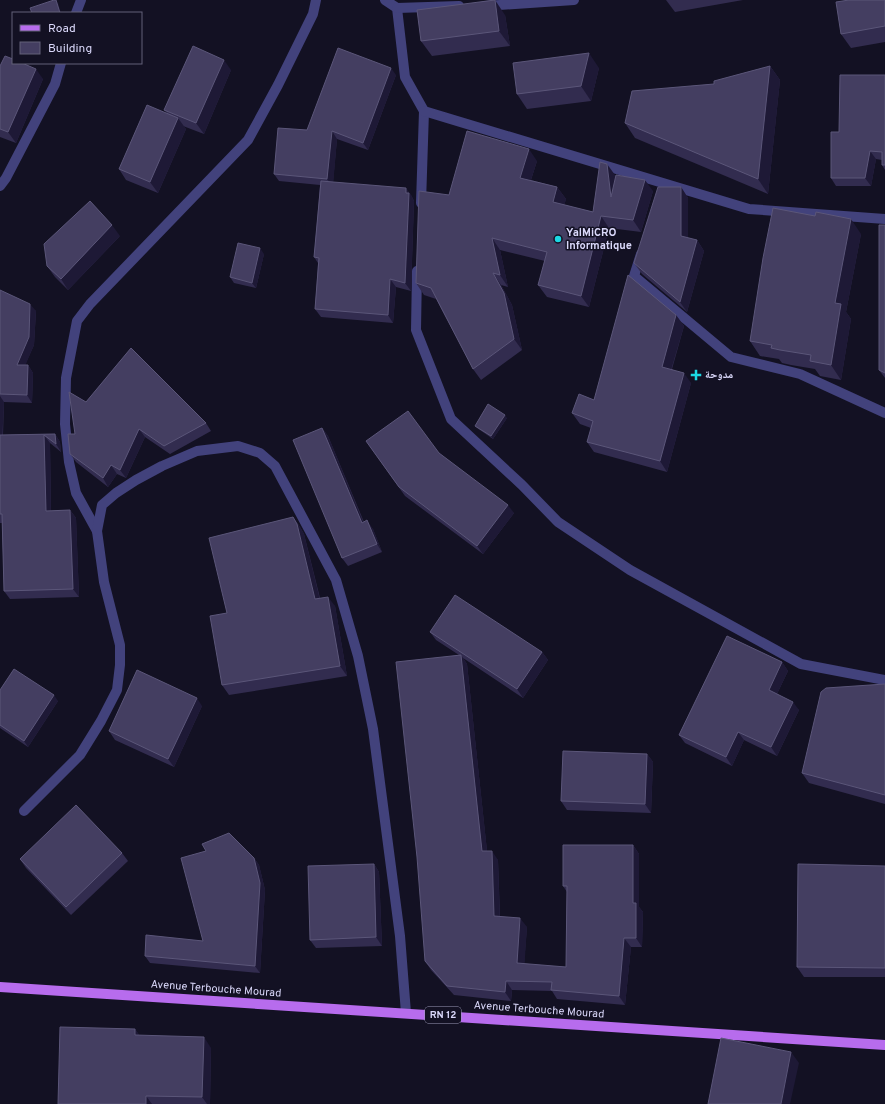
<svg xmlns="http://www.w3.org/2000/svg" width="885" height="1104" viewBox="0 0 885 1104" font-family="Overpass,'Noto Naskh Arabic',sans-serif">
<rect width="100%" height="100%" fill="#131123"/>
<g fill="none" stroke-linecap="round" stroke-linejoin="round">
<!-- lane -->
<g stroke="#42427c" stroke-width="10">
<path d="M385,0L397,8L405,77L424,111L421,203"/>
<path d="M485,6L574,0"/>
<path d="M397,8L459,6"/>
<path d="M424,111L749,209L885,219"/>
<path d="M641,254L634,276L731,357L800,374L885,413"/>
<path d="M417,271L416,330L451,419L522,485L558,522L630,570L801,664L885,680"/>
</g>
<!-- street -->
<g stroke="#42427c" stroke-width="10">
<path d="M76,13L81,0"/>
<path d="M0,186L6,178L55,84L61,63"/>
<path d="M97,531L76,493L69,462L65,424L66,378L77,321L90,304L248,140L278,85L313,14L316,0"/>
<path d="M24,811L80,755L101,721L117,690L120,665V645L104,582L97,531L102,505L116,493L136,480L162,466L197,451L238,446L260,453L275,466L336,580L358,656L373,729L400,936L406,1013"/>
</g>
<!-- primary -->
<path stroke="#b76ced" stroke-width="10" d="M0,987L885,1045"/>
</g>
<!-- wall -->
<g fill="#322c4f">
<path d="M666,0H743L675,12Z"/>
<path d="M885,0V42L851,48L841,34Z"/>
<path d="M505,15L510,46L432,56L421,41Z"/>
<path d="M0,66L43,79L16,143L0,137Z"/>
<path d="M770,66L780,80L768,194L635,138L625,123L714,84Z"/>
<path d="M599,68L591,101L527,109L517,94Z"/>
<path d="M231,70L204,134L183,126L186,129L158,193L126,180L119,169L167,113L164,110Z"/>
<path d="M396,75L368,150L337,139L333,182L412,196V197L414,201L411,291L396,287L393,323L321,317L315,309L318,263L314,257L320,185L279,181L274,174L307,130Z"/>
<path d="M885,75V170L882,165V160L876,159L871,186H836L831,178L839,132Z"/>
<path d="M537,161L531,180L557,187L566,199L564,205L593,212L615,175V178L653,191L641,232L609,228L589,307L547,297L538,285L545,261L500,250L508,287L501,285L512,305L522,350L481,380L473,369L436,299L424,295L416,283L449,195Z"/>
<path d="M681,187L688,198V238L697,240L704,251L687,312L642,274L634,263Z"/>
<path d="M885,225V378L879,370Z"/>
<path d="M861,234L846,312L851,319L841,380L820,376L815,369L791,365L782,363L779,359L760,356L750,341Z"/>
<path d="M120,236L68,290L55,277L47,266Z"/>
<path d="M264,254L256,288L234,283L230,277Z"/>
<path d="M0,290L36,311L34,345L25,365H28L33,373L32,403L4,402L3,435L55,434L60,442L61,452L50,443L51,511L70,510L76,518L79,597L10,599L4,591L2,523H0Z"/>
<path d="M676,315L684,326L672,369L691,383L667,472L594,452L587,442L591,428L580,424L572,413L594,400Z"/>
<path d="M86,402L206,423L211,431L170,454L145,437L126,478L117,474L108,487L76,462L70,454L75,434Z"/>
<path d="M507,418L493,439L477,428L475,426Z"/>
<path d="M322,428L328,436L364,522L373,529L382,552L348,566L342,558Z"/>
<path d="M366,441L514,513L483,554L405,496Z"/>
<path d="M293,517L300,527L304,534L320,598L335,606L347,676L229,695L222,685Z"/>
<path d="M430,632L542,652L548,660L523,698L463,658L467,664L487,851L498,860L500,916L527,927L524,964L566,967L567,892L563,886L633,845L639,854V907L643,912L642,947H631L625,1005L557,999L552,991L512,990L511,1001L454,995L431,970L425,961L459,655L436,640Z"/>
<path d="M782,662L788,671L777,694L799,710L777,756L744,740L732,766L685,743L679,735Z"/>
<path d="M885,684V804L809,783L802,773Z"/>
<path d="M0,690L58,701L28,747L0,728Z"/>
<path d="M202,706L174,767L115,740L109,731Z"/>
<path d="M647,754L653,762L651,813L567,810L561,801Z"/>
<path d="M122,853L128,861L71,915L26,868L20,859Z"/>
<path d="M254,858L259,865L265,890L260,973L150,963L145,956L203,941Z"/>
<path d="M374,864L379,872L382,946L316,948L310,940Z"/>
<path d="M885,866V977H804L797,967Z"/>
<path d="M135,1029L139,1035L211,1048L210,1104H58Z"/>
</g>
<!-- shaded-wall -->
<g fill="#1e1936">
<path d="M56,0L58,3L61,13H60Z"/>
<path d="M495,0L505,15L510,46L499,31Z"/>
<path d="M589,53L599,68L591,101L581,86Z"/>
<path d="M224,60L231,70L204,134L196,123Z"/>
<path d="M770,66L780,80L768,194L758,179Z"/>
<path d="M391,68L396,75L368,150L363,143Z"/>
<path d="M36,69L43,79L16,143L8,132Z"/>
<path d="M178,118L186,129L158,193L150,182Z"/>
<path d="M332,131L337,139L333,186L327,179Z"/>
<path d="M529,149L537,161L528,189L520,178Z"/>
<path d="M870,151L876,159L871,186L865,178Z"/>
<path d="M607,164L615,175L619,209L611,197Z"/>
<path d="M645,180L653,191L641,232L633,220Z"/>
<path d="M557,187L566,199L562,214L553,202Z"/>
<path d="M681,187L688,198V247L681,236Z"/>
<path d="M406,188L412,196V197L414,201L411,291L405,283Z"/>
<path d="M601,216L609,228L589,307L581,296Z"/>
<path d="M851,219L861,234L846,312L851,319L841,380L831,365L835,303Z"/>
<path d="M112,225L120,236L68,290L61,279Z"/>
<path d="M492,238L500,250L508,287L500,275Z"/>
<path d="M697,240L704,251L687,312L680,302Z"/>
<path d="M260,248L264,254L256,288L252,283Z"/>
<path d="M493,273L501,285L512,305L522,350L514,339Z"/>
<path d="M390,279L396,287L393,323L388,315Z"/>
<path d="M30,304L36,311L34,345L22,373L17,365Z"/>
<path d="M676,315L684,326L669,377L662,367Z"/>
<path d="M28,365L33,373L32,403L27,395Z"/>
<path d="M684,373L691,383L667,472L660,461Z"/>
<path d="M0,396L4,402L2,443L0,439Z"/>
<path d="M505,415L507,418L493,439L491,436Z"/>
<path d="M322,428L328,436L367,531L362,523Z"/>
<path d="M139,429L145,437L126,478L120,470Z"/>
<path d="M55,434L60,442L61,452L56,444Z"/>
<path d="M44,435L50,443L51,519L46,511Z"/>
<path d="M111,465L117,474L108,487L103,478Z"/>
<path d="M508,505L514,513L483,554L477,546Z"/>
<path d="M70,510L76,518L79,597L73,589Z"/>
<path d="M293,517L300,527L304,534L322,608L315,599Z"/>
<path d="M367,520L373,529L382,552L377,544Z"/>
<path d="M328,597L335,606L347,676L340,666Z"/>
<path d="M542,652L548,660L523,698L517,689Z"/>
<path d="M461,655L467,664L488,860L482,851Z"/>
<path d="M782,662L788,671L775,698L769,690Z"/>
<path d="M54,695L58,701L28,747L24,741Z"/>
<path d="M197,698L202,706L174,767L168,759Z"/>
<path d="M793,702L799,710L777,756L771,747Z"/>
<path d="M738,732L744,740L732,766L726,757Z"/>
<path d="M647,754L653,762L651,813L645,804Z"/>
<path d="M633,845L639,854V907L643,912L642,947L636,938L633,903Z"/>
<path d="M492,851L498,860L500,925L494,916Z"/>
<path d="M254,858L259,865L265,890L260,973L255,966Z"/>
<path d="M374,864L379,872L382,946L376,937Z"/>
<path d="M520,918L527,927L524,972L517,963Z"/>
<path d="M624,938L631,947L625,1005L619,996Z"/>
<path d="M506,981L512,990L511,1001L505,992Z"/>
<path d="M135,1029L143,1040L135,1035Z"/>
<path d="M204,1037L211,1048L210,1104H207L202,1097Z"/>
<path d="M791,1052L799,1063L790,1104H781Z"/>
<path d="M146,1096L152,1104H146Z"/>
</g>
<!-- building -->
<g fill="#443e61" stroke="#5b5679">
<path d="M54,0H56L60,13H32L30,8Z"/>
<path d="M495,0L499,31L421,41L417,10Z"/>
<path d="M849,0H885V26L841,34L836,2Z"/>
<path d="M193,46L224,60L196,123L164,110Z"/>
<path d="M338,48L391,68L363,143L332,131L327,179L274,174L278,128L307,130Z"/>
<path d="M589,53L581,86L517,94L513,63Z"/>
<path d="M5,56L13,59V63H22L36,69L8,132L0,129V66Z"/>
<path d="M770,66L758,179L625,123L632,91L714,84V81Z"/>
<path d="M840,75H885V165H882V152L870,151L865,178H831V132H839Z"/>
<path d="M147,105L178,118L150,182L119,169Z"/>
<path d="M467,131L529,149L520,178L557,187L553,202L593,212L600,162L607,164L611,197L616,175L645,180L633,220L601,216L581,296L538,285L547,252L492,238L500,275L493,273L504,293L514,339L473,369L431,288L416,283L419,191L449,195Z"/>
<path d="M321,181L406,188V193H409L405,283L390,279L388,315L315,309L319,258L314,257Z"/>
<path d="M658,187H681V236L697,240L680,302L634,263Z"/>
<path d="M90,201L112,225L61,279L47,266L44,244Z"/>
<path d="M773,208L815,216L816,212L851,219L835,303L841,304L831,365L810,361L811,355L780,350L771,348L772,345L750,341L763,258Z"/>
<path d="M879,225H885V373L879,370Z"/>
<path d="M238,243L260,248L252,283L230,277Z"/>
<path d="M628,275L676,315L662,367L684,373L660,461L587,442L593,421L572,413L579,394L594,400Z"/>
<path d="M0,290L30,304L29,337L17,365H28L27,395L0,394Z"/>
<path d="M131,348L206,423L164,446L139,429L120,470L111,465L103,478L70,454L68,434H75L69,392L86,402Z"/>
<path d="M488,404L505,415L491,436L475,426Z"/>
<path d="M408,411L439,453L508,505L477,546L399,487L366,441Z"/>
<path d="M322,428L362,523L367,520L377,544L342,558L293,440Z"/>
<path d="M55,434L56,444L44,435L46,511L70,510L73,589L4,591L2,514H0V435Z"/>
<path d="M293,517L297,524L315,599L328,597L340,666L222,685L210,616L227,613L209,538Z"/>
<path d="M455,595L542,652L517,689L430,632Z"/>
<path d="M727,636L782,662L769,690L793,702L771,747L738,732L726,757L679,735Z"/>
<path d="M461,655L482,851H492L494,916L520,918L517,963L566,967L567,886H563V845H633V903H636V938H624L619,996L551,990L552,982L506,981L505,992L447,986L425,961L417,857L396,662Z"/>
<path d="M14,669L54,695L24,741L0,725V690Z"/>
<path d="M137,670L197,698L168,759L109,731Z"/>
<path d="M885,684V795L802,773L821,692L826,688Z"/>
<path d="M563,751L647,754L645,804L561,801Z"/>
<path d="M76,805L122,853L66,907L20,859Z"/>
<path d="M229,833L254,858L260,883L255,966L145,956L146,935L203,941L181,858L206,851L202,844Z"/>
<path d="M374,864L376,937L310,940L308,866Z"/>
<path d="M798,864L885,866V968L797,967Z"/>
<path d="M60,1027L135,1029V1035L204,1037L202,1097L146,1096V1104H58Z"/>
<path d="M721,1038L791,1052L781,1104H708Z"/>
</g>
<!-- markers -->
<g fill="#1bd8e3" stroke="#131123" stroke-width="1.5">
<circle cx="558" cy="239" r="4"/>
<path d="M694 369h4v4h4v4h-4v4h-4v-4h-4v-4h4z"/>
</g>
<g text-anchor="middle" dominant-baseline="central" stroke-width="3" stroke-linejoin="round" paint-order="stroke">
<!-- shield labels -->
<rect fill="#131123" stroke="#9e9cba" stroke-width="1" x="425" y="1007" width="36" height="16" rx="3"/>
<g font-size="10" font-weight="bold" fill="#dad8fa">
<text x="443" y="1015">RN 12</text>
</g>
<!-- poi labels -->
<g font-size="11" font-weight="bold" fill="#dad8fa" stroke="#131123" text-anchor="start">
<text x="566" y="233">YalMiCRO<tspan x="566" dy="13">Informatique</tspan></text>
<text x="705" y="375">مدوحة</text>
</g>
<!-- street labels -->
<g font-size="11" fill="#dad8fa" stroke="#131123">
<text transform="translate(216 989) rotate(4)">Avenue Terbouche Mourad</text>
<text transform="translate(539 1010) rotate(4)">Avenue Terbouche Mourad</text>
</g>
</g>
<!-- legend -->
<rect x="12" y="12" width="130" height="52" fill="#131123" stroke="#636179"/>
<rect x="20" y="25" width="20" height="6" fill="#b76ced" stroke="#636179"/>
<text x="48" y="32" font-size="12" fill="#dad8fa">Road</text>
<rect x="20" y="42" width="20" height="12" fill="#443e61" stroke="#636179"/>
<text x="48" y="52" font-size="12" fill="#dad8fa">Building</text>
</svg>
